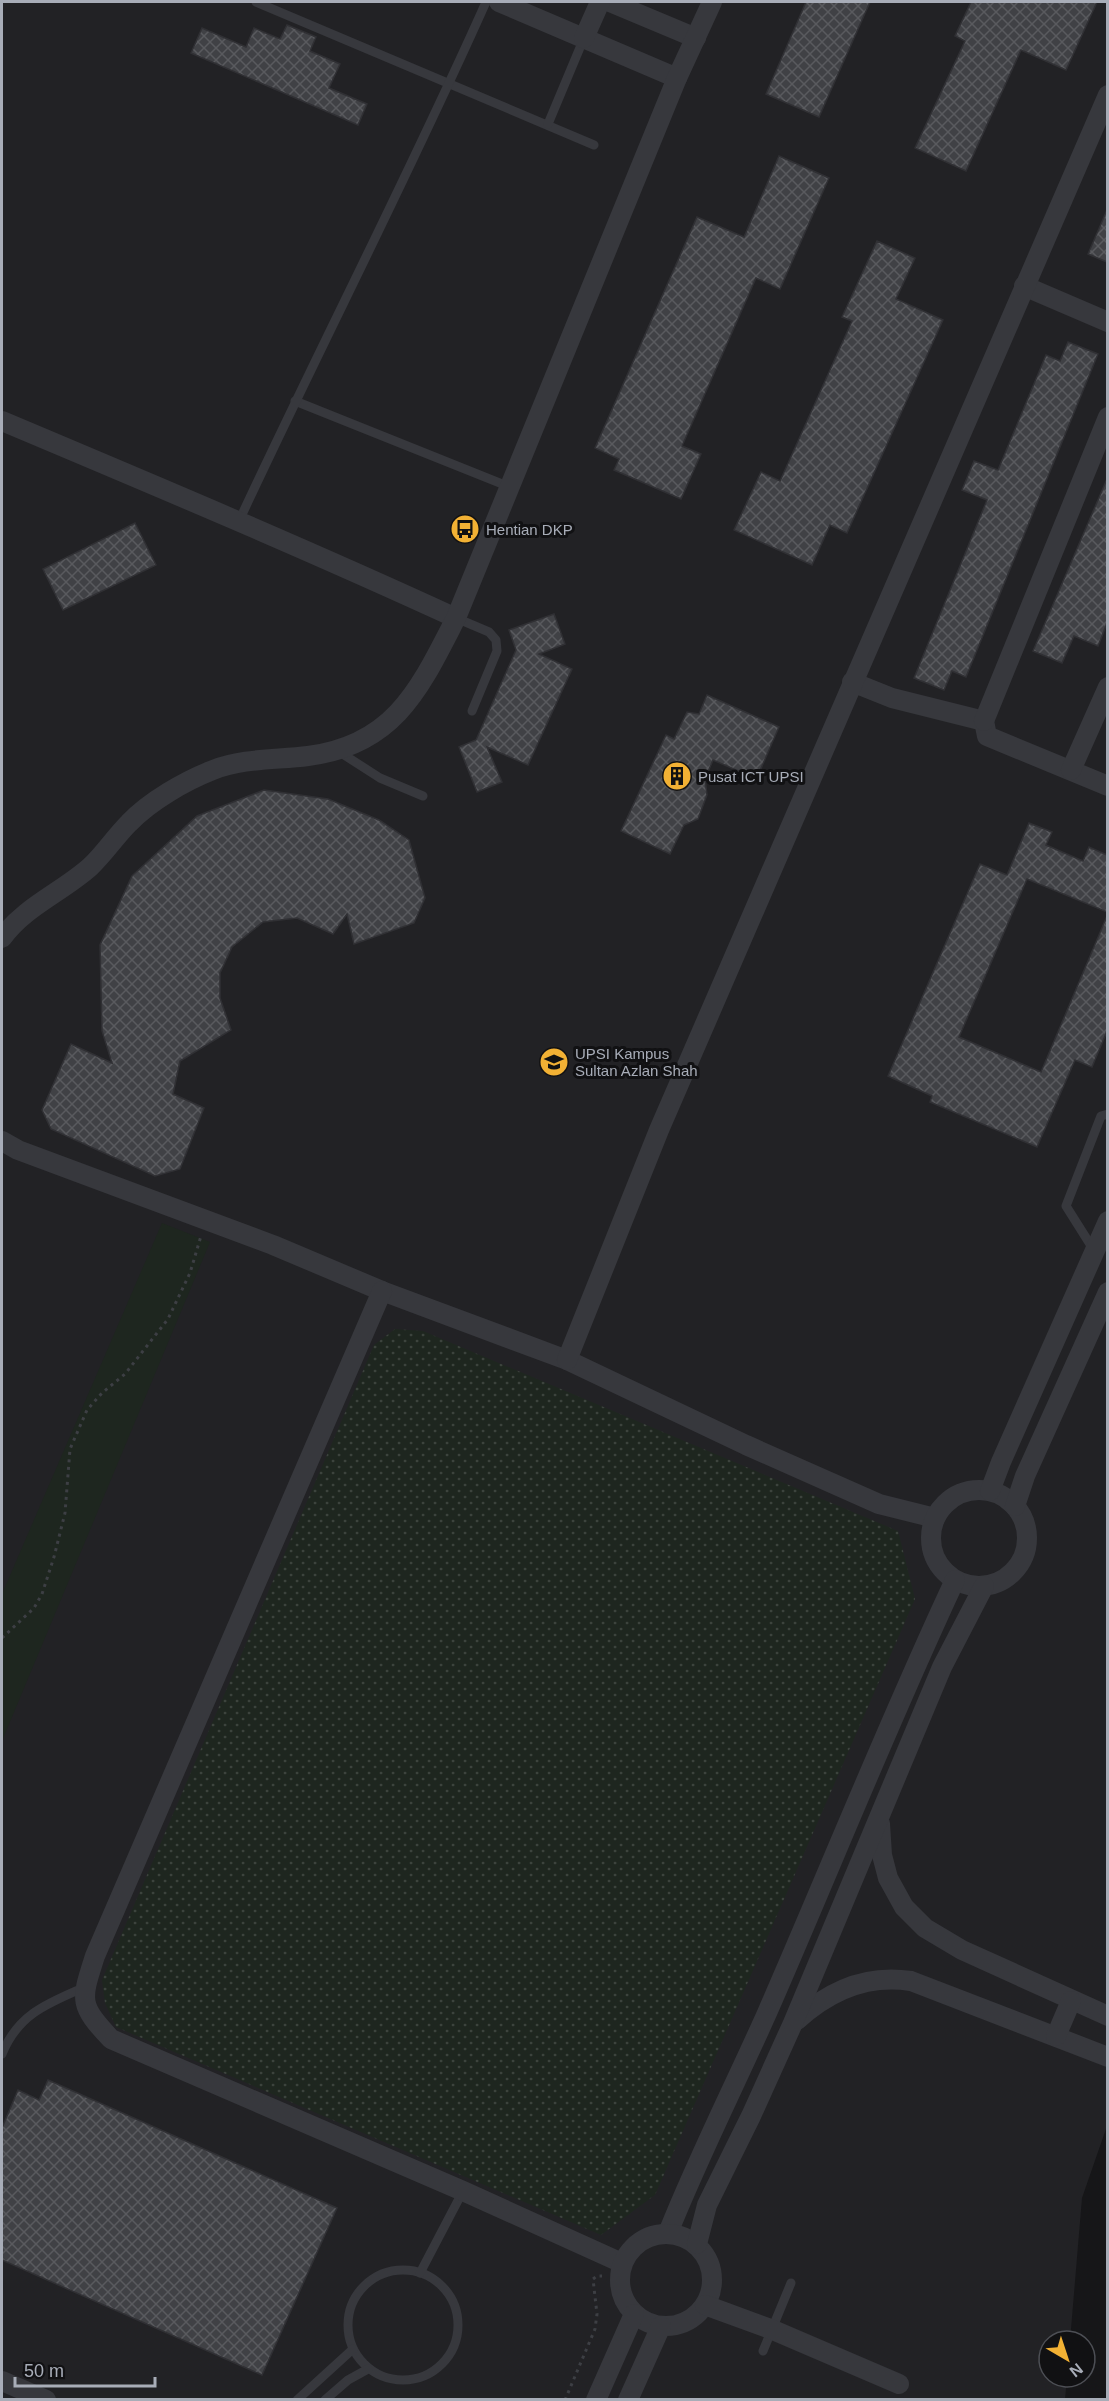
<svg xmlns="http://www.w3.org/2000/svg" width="1109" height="2401" viewBox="0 0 1109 2401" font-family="Arial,sans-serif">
<defs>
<pattern id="grass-dots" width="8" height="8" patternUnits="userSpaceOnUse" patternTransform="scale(1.5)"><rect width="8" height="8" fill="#1e261f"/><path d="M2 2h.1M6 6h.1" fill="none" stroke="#3c433d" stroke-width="1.8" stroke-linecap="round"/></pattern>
<pattern id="building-cross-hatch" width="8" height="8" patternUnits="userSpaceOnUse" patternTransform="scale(1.5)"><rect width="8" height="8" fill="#404145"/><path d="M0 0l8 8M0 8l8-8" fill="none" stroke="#595a5e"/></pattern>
</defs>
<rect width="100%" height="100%" fill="#161618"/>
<!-- built -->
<path fill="#222225" d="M2,2H1107L1108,2123L1082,2198L1070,2341H1049V2377H1067L1065,2399L2,2400Z"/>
<!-- grass -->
<path fill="url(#grass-dots)" d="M395,1329L423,1331L898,1531L915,1599L655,2195L601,2235L116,2027L105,2003L102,1980L374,1345Z"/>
<!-- park -->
<path fill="#1e261f" d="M162,1223L210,1242L2,1741V1594Z"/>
<!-- building -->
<g fill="url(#building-cross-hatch)" stroke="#303034" stroke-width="1.5">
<path d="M806,2H870L819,117L766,94Z"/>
<path d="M971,2H1097L1066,70L1021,50L966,171L915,148L965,41L955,36Z"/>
<path d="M287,25L316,37L310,51L340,64L329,88L367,104L358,125L191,53L202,28L246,47L254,28L280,39Z"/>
<path d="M779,156L829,178L780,289L756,278L682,446L701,454L681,499L614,470L619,459L595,448L697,217L744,237Z"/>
<path d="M1107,210V262L1088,254Z"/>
<path d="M877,241L915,258L896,299L943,320L847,533L830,525L812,565L734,530L761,472L780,481L852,321L842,317Z"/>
<path d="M1068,342L1098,354L966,677L952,671L944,690L914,678L987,500L962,490L974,461L998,470L1046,355L1060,361Z"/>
<path d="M1107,479V623L1098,646L1074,636L1062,663L1033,651Z"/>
<path d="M135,523L156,565L63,610L43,569Z"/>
<path d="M554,614L565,644L539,654L572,669L528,765L487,747L502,782L477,792L459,747L476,740L516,650L509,630Z"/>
<path d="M707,695L779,727L759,773H743L713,760L705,779L707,795L698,819L684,825L670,854L621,831L666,735L674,739L687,712L699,714Z"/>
<path d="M264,790L328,799L379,820L409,840L425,898L414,923L354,944L347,914L333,934L297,918L263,922L232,947L220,973V998L231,1030L180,1061L173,1094L204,1108L180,1169L155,1176L51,1129L42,1110L71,1044L112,1063L102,1031L100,945L132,876L197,816Z"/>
<path d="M1029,823L1052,832L1046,845L1083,861L1089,847L1107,855V912L1027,879L959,1037L1041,1072L1107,916V1031L1092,1067L1075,1060L1037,1147L930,1102L932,1096L888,1076L980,864L1007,875Z"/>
<path d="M48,2080L337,2208L262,2375L2,2260V2128L18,2090L39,2100Z"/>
</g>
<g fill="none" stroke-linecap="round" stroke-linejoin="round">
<!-- path -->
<g stroke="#3d3f44" stroke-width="3" stroke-dasharray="3 4.5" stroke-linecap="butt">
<path d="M2,1638L34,1608L42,1594L54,1557L65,1513L70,1449L87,1410L102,1393L125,1374L168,1319L190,1273L201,1236"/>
<path d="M565,2400L595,2329L597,2314L593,2279L597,2276H602"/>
</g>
<!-- service -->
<g stroke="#37383d" stroke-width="9">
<path d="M256,2L594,145"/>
<path d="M548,124L584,38"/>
<path d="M295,401L510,487"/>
<path d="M239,521C320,347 408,177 486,2"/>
<path d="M456,618L489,632L496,640L497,651L472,711"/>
<path d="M338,751L380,778L423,796"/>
<path d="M1095,1252L1066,1206L1101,1116L1108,1114"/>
<path d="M2,2054C18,2014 48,2003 85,1987"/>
<circle cx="403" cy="2325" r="55"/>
<path d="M420,2273L463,2191"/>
<path d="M763,2351L791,2283"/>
<path d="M297,2400L353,2349"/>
<path d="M325,2400L348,2380L368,2369"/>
</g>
<!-- minor -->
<g stroke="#37383d" stroke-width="20">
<path d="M499,2L677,78"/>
<path d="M610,2L696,38"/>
<path d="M584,38L600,2"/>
<path d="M1024,286L1108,322"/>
<path d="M2,421C154,485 306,549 456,618"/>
<path d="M852,682L892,698L984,721L987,736L1108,786"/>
<path d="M984,721L1108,417"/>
<path d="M1071,770L1108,687"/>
<path d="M2,938C24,907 62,892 90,867C104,854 115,837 129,823C150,801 185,781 213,770C243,758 277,760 308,756C395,745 420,688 456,618L677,78L712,2"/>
<path d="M2,1141L18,1150L273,1245L382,1291L567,1360L746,1445L879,1504L935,1518"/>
<path d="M382,1291L95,1956C81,2000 78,2004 111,2039L463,2191L622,2263"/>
<path d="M567,1360L659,1130L1108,95"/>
<circle cx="979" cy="1538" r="48"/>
<path d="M990,1491L1001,1462L1108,1221"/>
<path d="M1015,1506L1025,1476L1108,1292"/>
<path d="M880,1824L882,1855L888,1878L904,1907L925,1928L962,1950L1108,2016"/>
<path d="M797,2020C830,1990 867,1974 911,1981L1108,2057"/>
<path d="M1056,2036L1071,2001"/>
<path d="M668,2233C698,2158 734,2087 767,2013C830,1869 888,1723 955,1580"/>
<circle cx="666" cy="2280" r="46"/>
<path d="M697,2244L707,2205L751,2116L793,2023L942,1667L984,1586"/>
<path d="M705,2305L773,2330L899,2384"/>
<path d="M2,2381L46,2400"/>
<path d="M596,2400L634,2314"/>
<path d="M628,2400L661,2326"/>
</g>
</g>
<!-- icons -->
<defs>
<g id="bus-disc" transform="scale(1.5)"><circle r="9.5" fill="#f2b134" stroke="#111113"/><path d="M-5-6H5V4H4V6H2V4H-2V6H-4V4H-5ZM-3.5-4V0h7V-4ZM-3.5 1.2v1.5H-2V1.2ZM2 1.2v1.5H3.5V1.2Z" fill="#111"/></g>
<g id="building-disc" transform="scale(1.5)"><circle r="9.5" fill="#f2b134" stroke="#111113"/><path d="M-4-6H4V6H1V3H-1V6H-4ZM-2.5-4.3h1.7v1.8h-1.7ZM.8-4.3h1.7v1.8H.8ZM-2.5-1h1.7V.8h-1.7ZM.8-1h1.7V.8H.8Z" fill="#111"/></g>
<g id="university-disc" transform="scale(1.5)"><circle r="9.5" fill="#f2b134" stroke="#111113"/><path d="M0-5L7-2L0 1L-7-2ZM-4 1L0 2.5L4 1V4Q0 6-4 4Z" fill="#111"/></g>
</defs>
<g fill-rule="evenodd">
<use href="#bus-disc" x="465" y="529"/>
<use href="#building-disc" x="677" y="776"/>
<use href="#university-disc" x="554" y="1062"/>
</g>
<g text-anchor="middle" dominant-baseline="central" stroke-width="6" stroke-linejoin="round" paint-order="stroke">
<!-- poi labels -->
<g font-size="15" fill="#a8adb8" stroke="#111113" text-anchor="start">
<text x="486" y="529">Hentian DKP</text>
<text x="698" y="776">Pusat ICT UPSI</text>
<text x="575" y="1053">UPSI Kampus<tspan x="575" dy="17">Sultan Azlan Shah</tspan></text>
</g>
</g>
<!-- border -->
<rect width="1109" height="2401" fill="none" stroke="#a8adb8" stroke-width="6"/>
<!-- north arrow -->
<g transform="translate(1067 2359) rotate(141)"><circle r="28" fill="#111113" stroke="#4d4f55" stroke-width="1.5"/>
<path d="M0-4.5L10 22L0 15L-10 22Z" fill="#f2b134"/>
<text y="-9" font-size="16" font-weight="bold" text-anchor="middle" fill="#a8adb8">N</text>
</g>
<!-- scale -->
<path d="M15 2377v9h140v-9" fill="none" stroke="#a8adb8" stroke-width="3"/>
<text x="24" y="2377" font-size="18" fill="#a8adb8" stroke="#111113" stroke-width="4.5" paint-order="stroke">50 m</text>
</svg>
